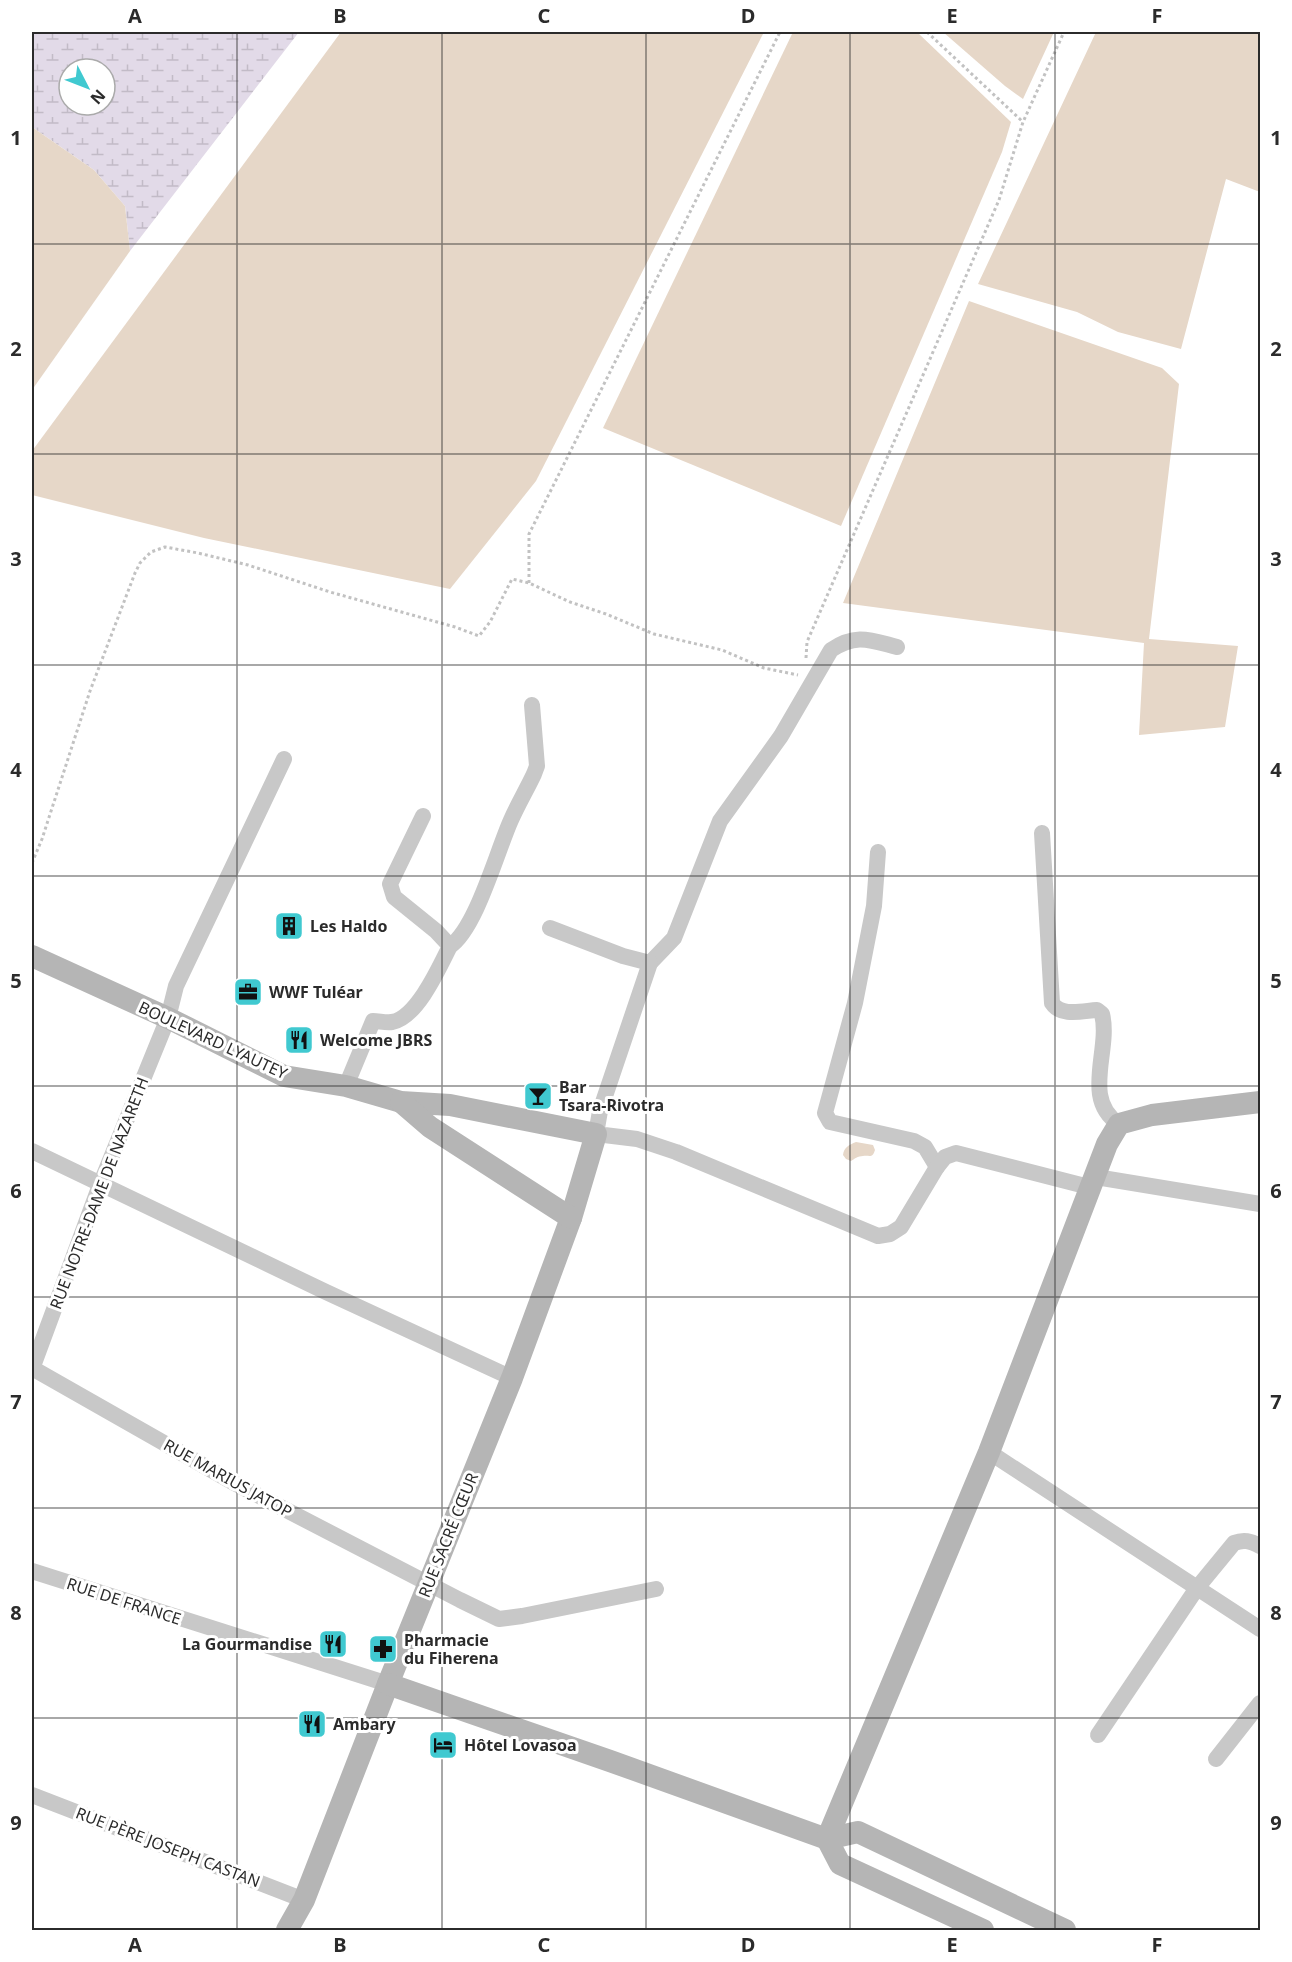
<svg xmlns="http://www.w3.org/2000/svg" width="1292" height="1962" viewBox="0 0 1292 1962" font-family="'Noto Sans',sans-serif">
<defs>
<pattern id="wetland-marsh" width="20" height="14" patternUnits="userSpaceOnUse" patternTransform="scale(1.5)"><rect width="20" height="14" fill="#e2dae8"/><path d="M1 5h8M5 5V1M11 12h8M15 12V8" fill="none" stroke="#c2bbc7"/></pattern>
</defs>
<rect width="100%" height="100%" fill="#fff"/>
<!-- wetland -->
<path fill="url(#wetland-marsh)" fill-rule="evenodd" d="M32,32H299L130,251L125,206L94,170L32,127ZM69,69H105V105H69Z"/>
<!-- water -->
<g fill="#e6d7c8">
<path d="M341,32H764L536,481L450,589L204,538L32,495V451Z"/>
<path d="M793,32H917L1011,122L1002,152L841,526L603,428Z"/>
<path d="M943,32H1054L1023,99L1005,86Z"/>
<path d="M1096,32H1260V192L1226,179L1181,349L1118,332L1077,312L978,284Z"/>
<path d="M32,127L94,170L125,206L130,251L32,390Z"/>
<path d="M969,301L1162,368L1179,384L1149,639L1238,646L1225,727L1139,735L1144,643L843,603Z"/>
<path d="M856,1142L873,1145L875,1150C872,1159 870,1155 863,1156C858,1156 854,1159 851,1161L846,1159L843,1155C844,1147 849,1145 856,1142Z"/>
</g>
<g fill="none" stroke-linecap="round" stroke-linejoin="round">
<!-- path -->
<g stroke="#c2c2c2" stroke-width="3" stroke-dasharray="3 3" stroke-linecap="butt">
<path d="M927,32L1023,122"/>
<path d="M529,583V534L780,32"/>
<path d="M806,658L807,642L999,200L1023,122L1064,32"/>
<path d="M32,863L42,839L90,691L135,573L140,563L151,552L165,547L198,553L248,565L330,592L455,627L479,636L490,622L512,579L529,583L570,602L606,614L654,634L722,650L764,668L798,675"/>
</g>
<!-- street -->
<g stroke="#c8c8c8" stroke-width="16">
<path d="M1042,833L1052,1003C1061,1017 1082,1011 1097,1010L1102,1014C1111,1050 1081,1099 1119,1124"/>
<path d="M878,852L874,906L855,1003L825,1113L830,1122L914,1141L925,1147L937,1167"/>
<path d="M550,928L623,956L650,963L674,938L720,821L781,736L831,650C856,633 870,640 897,647"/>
<path d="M450,946C476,929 497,851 511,820C518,804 527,789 534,774L537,766L532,705"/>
<path d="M650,963L600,1111L596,1134L637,1139L676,1152L878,1236L890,1234L901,1227L937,1167L945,1157L956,1153L1089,1187"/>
<path d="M346,1086L373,1021C379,1021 386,1023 392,1022C417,1018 440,966 450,946L436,931L394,897L390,884L423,816"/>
<path d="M32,1151L326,1292L512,1378"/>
<path d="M1096,1177L1260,1204"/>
<path d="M32,1368L236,1484L460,1600L499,1619L522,1616L656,1589"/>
<path d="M32,1369L100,1185L168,1018L176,986L284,759"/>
<path d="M989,1452L1260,1629"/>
<path d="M32,1571L388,1684"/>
<path d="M1098,1735L1197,1588L1234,1543C1244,1539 1250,1541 1260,1546"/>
<path d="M1216,1759L1260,1703"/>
<path d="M32,1795L304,1900"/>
</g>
<!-- secondary -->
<g stroke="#b5b5b5" stroke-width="22">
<path d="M32,956L168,1018L284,1076L346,1086L401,1102L450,1105L596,1134L571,1218L512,1378L388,1684L304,1900L287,1930"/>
<path d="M401,1102L430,1127L571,1218"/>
<path d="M388,1684L610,1761L827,1839L858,1832L1065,1930"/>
<path d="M983,1930L840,1864L827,1839L989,1452L1107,1144L1119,1124L1152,1115L1260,1102"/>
</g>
</g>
<!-- grid -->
<path fill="none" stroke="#2b2b2b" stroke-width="1.5" stroke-opacity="0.55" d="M237,32V1930M442,32V1930M646,32V1930M850,32V1930M1055,32V1930M32,244H1260M32,454H1260M32,665H1260M32,876H1260M32,1086H1260M32,1297H1260M32,1508H1260M32,1718H1260"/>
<!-- icons -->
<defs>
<g id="building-square" transform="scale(1.5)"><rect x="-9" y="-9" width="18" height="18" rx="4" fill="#40c9d0" stroke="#fff"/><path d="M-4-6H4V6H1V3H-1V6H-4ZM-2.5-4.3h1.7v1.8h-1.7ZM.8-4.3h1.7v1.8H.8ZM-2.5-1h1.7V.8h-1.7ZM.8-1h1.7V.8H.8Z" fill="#111"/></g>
<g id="office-square" transform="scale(1.5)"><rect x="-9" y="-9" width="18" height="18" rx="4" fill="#40c9d0" stroke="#fff"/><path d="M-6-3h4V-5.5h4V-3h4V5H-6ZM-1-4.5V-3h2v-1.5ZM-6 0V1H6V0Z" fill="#111"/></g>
<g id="restaurant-square" transform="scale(1.5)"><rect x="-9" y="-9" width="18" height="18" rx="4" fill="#40c9d0" stroke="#fff"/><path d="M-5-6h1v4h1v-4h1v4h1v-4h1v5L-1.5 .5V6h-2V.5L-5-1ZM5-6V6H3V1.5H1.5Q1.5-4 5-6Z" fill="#111"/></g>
<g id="bar-square" transform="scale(1.5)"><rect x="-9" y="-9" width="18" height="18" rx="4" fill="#40c9d0" stroke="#fff"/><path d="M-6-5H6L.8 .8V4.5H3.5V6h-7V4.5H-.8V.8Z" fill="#111"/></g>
<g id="pharmacy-square" transform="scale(1.5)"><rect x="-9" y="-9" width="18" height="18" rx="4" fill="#40c9d0" stroke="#fff"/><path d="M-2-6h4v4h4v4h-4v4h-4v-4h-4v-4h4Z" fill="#111"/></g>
<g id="hotel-square" transform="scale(1.5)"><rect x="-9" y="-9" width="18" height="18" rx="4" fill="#40c9d0" stroke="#fff"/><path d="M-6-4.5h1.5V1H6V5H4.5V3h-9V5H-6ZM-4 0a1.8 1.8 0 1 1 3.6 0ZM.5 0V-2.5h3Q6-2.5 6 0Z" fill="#111"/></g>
</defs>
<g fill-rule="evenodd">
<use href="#building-square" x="289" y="926"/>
<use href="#office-square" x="248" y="992"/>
<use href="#restaurant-square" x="299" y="1040"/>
<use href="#bar-square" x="538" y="1096"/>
<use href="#restaurant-square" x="333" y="1644"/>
<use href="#pharmacy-square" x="383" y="1649"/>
<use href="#restaurant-square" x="312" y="1724"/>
<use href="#hotel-square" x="443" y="1745"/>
</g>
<g text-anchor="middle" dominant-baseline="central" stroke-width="6" stroke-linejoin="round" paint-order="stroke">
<!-- poi labels -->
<g font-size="16" font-weight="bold" fill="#2b2b2b" stroke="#fff" text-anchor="start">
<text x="310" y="926">Les Haldo</text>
<text x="269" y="992">WWF Tuléar</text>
<text x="320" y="1040">Welcome JBRS</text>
<text x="559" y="1087">Bar<tspan x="559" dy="18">Tsara-Rivotra</tspan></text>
<text x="404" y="1640">Pharmacie<tspan x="404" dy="18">du Fiherena</tspan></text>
<text x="312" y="1644" text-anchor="end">La Gourmandise</text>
<text x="333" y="1724">Ambary</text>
<text x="464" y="1745">Hôtel Lovasoa</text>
</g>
<!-- street labels -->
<g font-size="16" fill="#2b2b2b" stroke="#fff">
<text transform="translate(213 1040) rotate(25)">BOULEVARD LYAUTEY</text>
<text transform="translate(99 1193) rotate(-69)">RUE NOTRE-DAME DE NAZARETH</text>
<text transform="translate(228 1478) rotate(29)">RUE MARIUS JATOP</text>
<text transform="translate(448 1535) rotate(-68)">RUE SACRÉ CŒUR</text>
<text transform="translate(124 1601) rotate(18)">RUE DE FRANCE</text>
<text transform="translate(168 1847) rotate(21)">RUE PÈRE JOSEPH CASTAN</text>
</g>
</g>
<!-- border -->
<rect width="1292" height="1962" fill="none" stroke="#ffffff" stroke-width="66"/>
<!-- north arrow -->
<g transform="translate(87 87) rotate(132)"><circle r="28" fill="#ffffff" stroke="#aaaaaa" stroke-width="1.5"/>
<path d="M0-4.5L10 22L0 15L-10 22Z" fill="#40c9d0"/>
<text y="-9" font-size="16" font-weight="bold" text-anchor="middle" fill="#2b2b2b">N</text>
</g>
<rect x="33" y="33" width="1226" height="1896" fill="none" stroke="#2b2b2b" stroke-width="2"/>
<g font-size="20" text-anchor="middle" font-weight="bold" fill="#2b2b2b">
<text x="135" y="23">A</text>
<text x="340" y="23">B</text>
<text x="544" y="23">C</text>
<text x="748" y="23">D</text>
<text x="952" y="23">E</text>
<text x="1157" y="23">F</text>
<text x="16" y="145">1</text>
<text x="1276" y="145">1</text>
<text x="16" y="356">2</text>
<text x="1276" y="356">2</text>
<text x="16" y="566">3</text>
<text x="1276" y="566">3</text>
<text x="16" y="777">4</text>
<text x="1276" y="777">4</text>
<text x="16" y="988">5</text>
<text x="1276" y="988">5</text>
<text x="16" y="1198">6</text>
<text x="1276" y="1198">6</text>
<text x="16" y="1409">7</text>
<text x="1276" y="1409">7</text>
<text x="16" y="1620">8</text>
<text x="1276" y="1620">8</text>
<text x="16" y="1830">9</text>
<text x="1276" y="1830">9</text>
<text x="135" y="1952">A</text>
<text x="340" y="1952">B</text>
<text x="544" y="1952">C</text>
<text x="748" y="1952">D</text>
<text x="952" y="1952">E</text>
<text x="1157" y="1952">F</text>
</g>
</svg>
